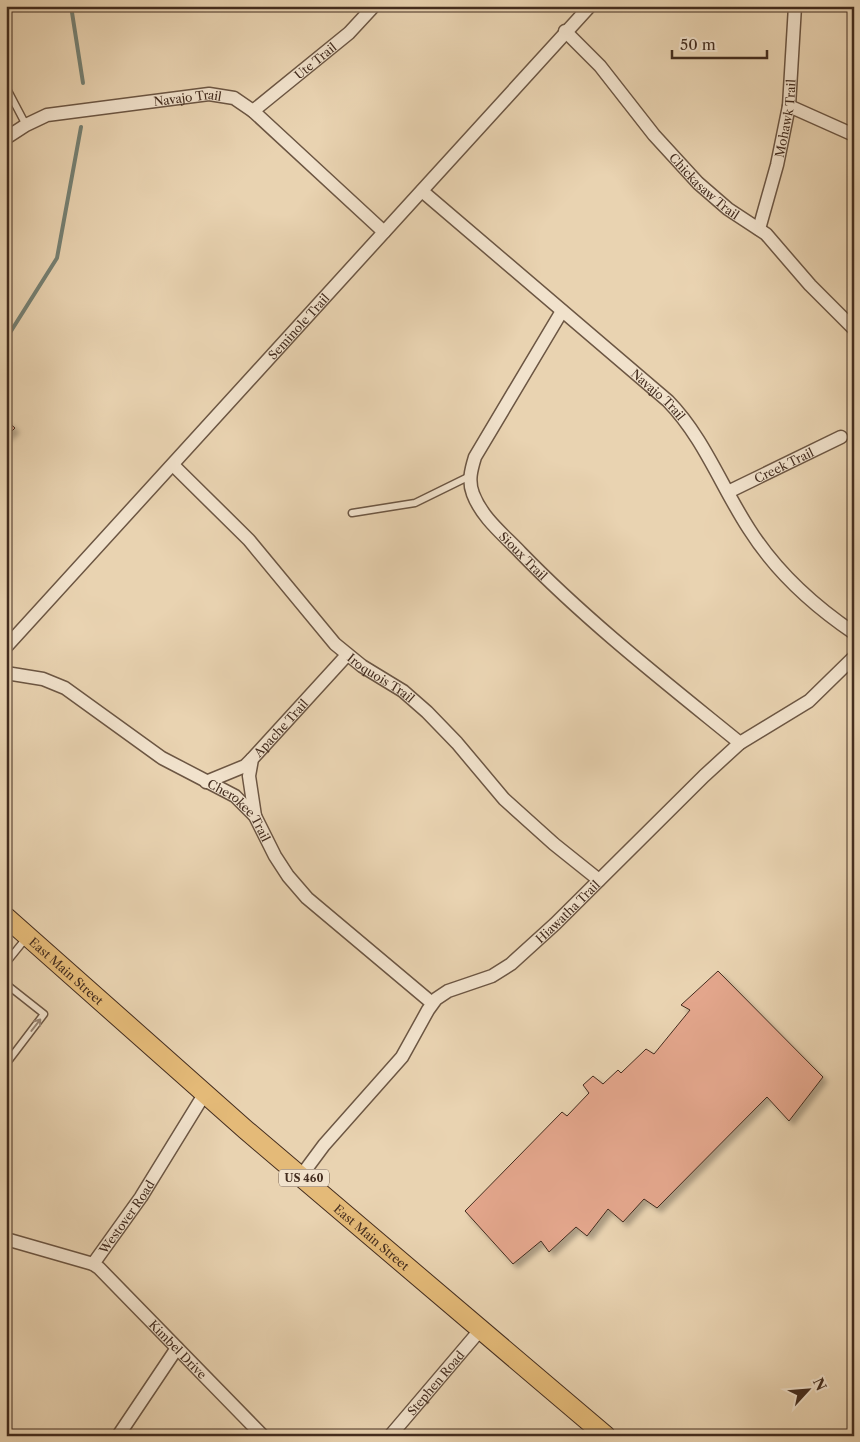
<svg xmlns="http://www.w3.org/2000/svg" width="860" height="1442" viewBox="0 0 860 1442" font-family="'Libre Caslon Text',serif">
<defs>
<filter id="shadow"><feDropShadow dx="4.5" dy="4.5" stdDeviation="2.5" flood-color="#0004"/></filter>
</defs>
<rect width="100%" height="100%" fill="#e9d3b1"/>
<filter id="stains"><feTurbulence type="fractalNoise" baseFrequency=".004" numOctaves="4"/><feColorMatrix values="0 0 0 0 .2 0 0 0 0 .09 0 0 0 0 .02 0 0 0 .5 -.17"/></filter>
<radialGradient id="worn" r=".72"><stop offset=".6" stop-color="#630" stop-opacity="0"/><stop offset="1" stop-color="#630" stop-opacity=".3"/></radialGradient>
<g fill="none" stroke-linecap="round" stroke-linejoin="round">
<!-- stream -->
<g stroke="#758073" stroke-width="4">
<path d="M71,6L83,83"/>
<path d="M6,339L57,258L81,127"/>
</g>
</g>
<!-- building -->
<g fill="#e3a68c" stroke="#432c1e" filter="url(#shadow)">
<path d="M6,420L15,428L6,437Z"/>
<path d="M718,971L823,1077L789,1121L767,1097L657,1208L644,1199L623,1222L608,1209L587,1236L576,1227L549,1252L541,1241L513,1264L465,1211L562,1112L567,1116L589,1093L583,1085L593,1076L603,1084L618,1070L621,1073L646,1049L654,1054L690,1010L681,1005Z"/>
</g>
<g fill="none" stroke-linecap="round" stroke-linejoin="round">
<!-- lane casing -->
<g stroke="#6c5643" stroke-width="9">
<g id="lane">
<path d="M6,87L26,125"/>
<path d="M352,513L415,503L470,476"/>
<path d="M6,963L27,937"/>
<path d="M6,984L44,1014L6,1064"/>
</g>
</g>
<!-- street casing -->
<g stroke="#6c5643" stroke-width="15">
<g id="street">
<path id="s1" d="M565,31L600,66L654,135L698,183L728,209L766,234L810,285L854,329"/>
<path d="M789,106L854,135"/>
<path id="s2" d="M253,111L349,33L374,6"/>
<path id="s3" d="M6,138L26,125L47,115L209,94L234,98L253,111L384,232"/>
<path id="s4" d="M422,191L668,401C704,438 721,486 749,529C775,570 814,606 854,633"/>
<path id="s5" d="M759,229L777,165L789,106L795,6"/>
<path id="s6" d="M562,311L475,457C471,470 468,481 473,494C482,518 504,535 521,553C588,622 665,682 740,743"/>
<path id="s7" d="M173,465L249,540L335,644L362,666L403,691L427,712L457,743L504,799L554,844L599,880"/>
<path id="s8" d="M728,492L841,437"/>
<path id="s9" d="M6,647L590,6"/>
<path id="s10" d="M6,673L43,679L65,688L162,758L235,796L255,816L275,856L288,876L307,898L432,1003"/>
<path d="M206,782L245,766L252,759"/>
<path id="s11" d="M255,816L249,776L252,759L347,655"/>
<path id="s12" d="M301,1176L324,1145L402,1057L428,1010L436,999L448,991L492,976L511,964L555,924L704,776L740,743L809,701L854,657"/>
<path id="s13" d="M6,1239L93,1264L99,1268L263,1436"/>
<path id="s14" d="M93,1264L141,1197L205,1093"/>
<path d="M118,1436L177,1348"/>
<path id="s15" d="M390,1436L481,1329"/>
</g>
</g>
<!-- primary casing -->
<g stroke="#432c1e" stroke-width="21">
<g id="primary">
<path id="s16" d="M6,917L246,1130L606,1436"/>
</g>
</g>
<!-- lane -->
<use href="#lane" stroke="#f1e2cc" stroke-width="6"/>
<!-- street -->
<use href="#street" stroke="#f1e2cc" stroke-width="12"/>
<!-- primary -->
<use href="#primary" stroke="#e4ba78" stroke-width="19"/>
</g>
<!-- one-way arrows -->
<defs><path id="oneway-shaft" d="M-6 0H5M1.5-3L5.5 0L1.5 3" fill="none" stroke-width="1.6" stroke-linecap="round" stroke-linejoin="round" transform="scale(1.25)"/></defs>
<use stroke="#9a8775" href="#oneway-shaft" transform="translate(36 1025) rotate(-52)"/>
<g text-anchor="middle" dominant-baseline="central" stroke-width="4" stroke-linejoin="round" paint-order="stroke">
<!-- shield labels -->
<rect fill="#f1e2cc" stroke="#776352" stroke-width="1" x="279" y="1169.5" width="50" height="17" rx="4"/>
<g font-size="11" font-weight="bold" fill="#432c1e">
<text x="304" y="1178">US 460</text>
</g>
<!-- street labels -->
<g font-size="12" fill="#432c1e" stroke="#f1e2cc">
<text stroke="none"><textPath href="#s2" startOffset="80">Ute Trail</textPath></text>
<text stroke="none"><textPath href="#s3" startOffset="189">Navajo Trail</textPath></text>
<text stroke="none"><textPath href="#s5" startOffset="114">Mohawk Trail</textPath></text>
<text stroke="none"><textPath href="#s1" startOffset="209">Chickasaw Trail</textPath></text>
<text stroke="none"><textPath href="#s9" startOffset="434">Seminole Trail</textPath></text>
<text stroke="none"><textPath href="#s4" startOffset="312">Navajo Trail</textPath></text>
<text stroke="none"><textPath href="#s8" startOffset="62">Creek Trail</textPath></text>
<text stroke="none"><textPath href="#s6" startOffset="288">Sioux Trail</textPath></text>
<text stroke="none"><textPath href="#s7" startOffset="299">Iroquois Trail</textPath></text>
<text stroke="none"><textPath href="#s11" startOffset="100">Apache Trail</textPath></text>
<text stroke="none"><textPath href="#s10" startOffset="276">Cherokee Trail</textPath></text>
<text stroke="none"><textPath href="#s12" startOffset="384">Hiawatha Trail</textPath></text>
<text stroke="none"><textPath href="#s16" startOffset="81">East Main Street</textPath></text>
<text stroke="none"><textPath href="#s14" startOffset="58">Westover Road</textPath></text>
<text stroke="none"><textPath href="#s16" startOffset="486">East Main Street</textPath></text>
<text stroke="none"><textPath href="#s13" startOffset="211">Kimbel Drive</textPath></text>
<text stroke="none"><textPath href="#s15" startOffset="70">Stephen Road</textPath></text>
</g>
</g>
<!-- margin -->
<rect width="860" height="1442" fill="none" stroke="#e9d3b1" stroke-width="25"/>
<rect x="8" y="8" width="845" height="1427" fill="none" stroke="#432c1e" stroke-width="2.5"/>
<rect x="12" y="12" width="835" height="1417" fill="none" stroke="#432c1e"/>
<!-- north arrow -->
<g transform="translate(808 1390) rotate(64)" stroke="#f1e2cc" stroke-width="4" paint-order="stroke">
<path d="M0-4L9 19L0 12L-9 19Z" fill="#432c1e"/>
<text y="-8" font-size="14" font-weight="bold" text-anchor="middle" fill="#432c1e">N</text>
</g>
<!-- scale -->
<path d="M672 50v8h95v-8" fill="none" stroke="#432c1e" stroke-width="2.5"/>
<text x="680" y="50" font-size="15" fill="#432c1e" stroke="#f1e2cc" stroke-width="4" paint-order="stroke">50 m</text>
<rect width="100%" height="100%" filter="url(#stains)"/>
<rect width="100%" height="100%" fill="url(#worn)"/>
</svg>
